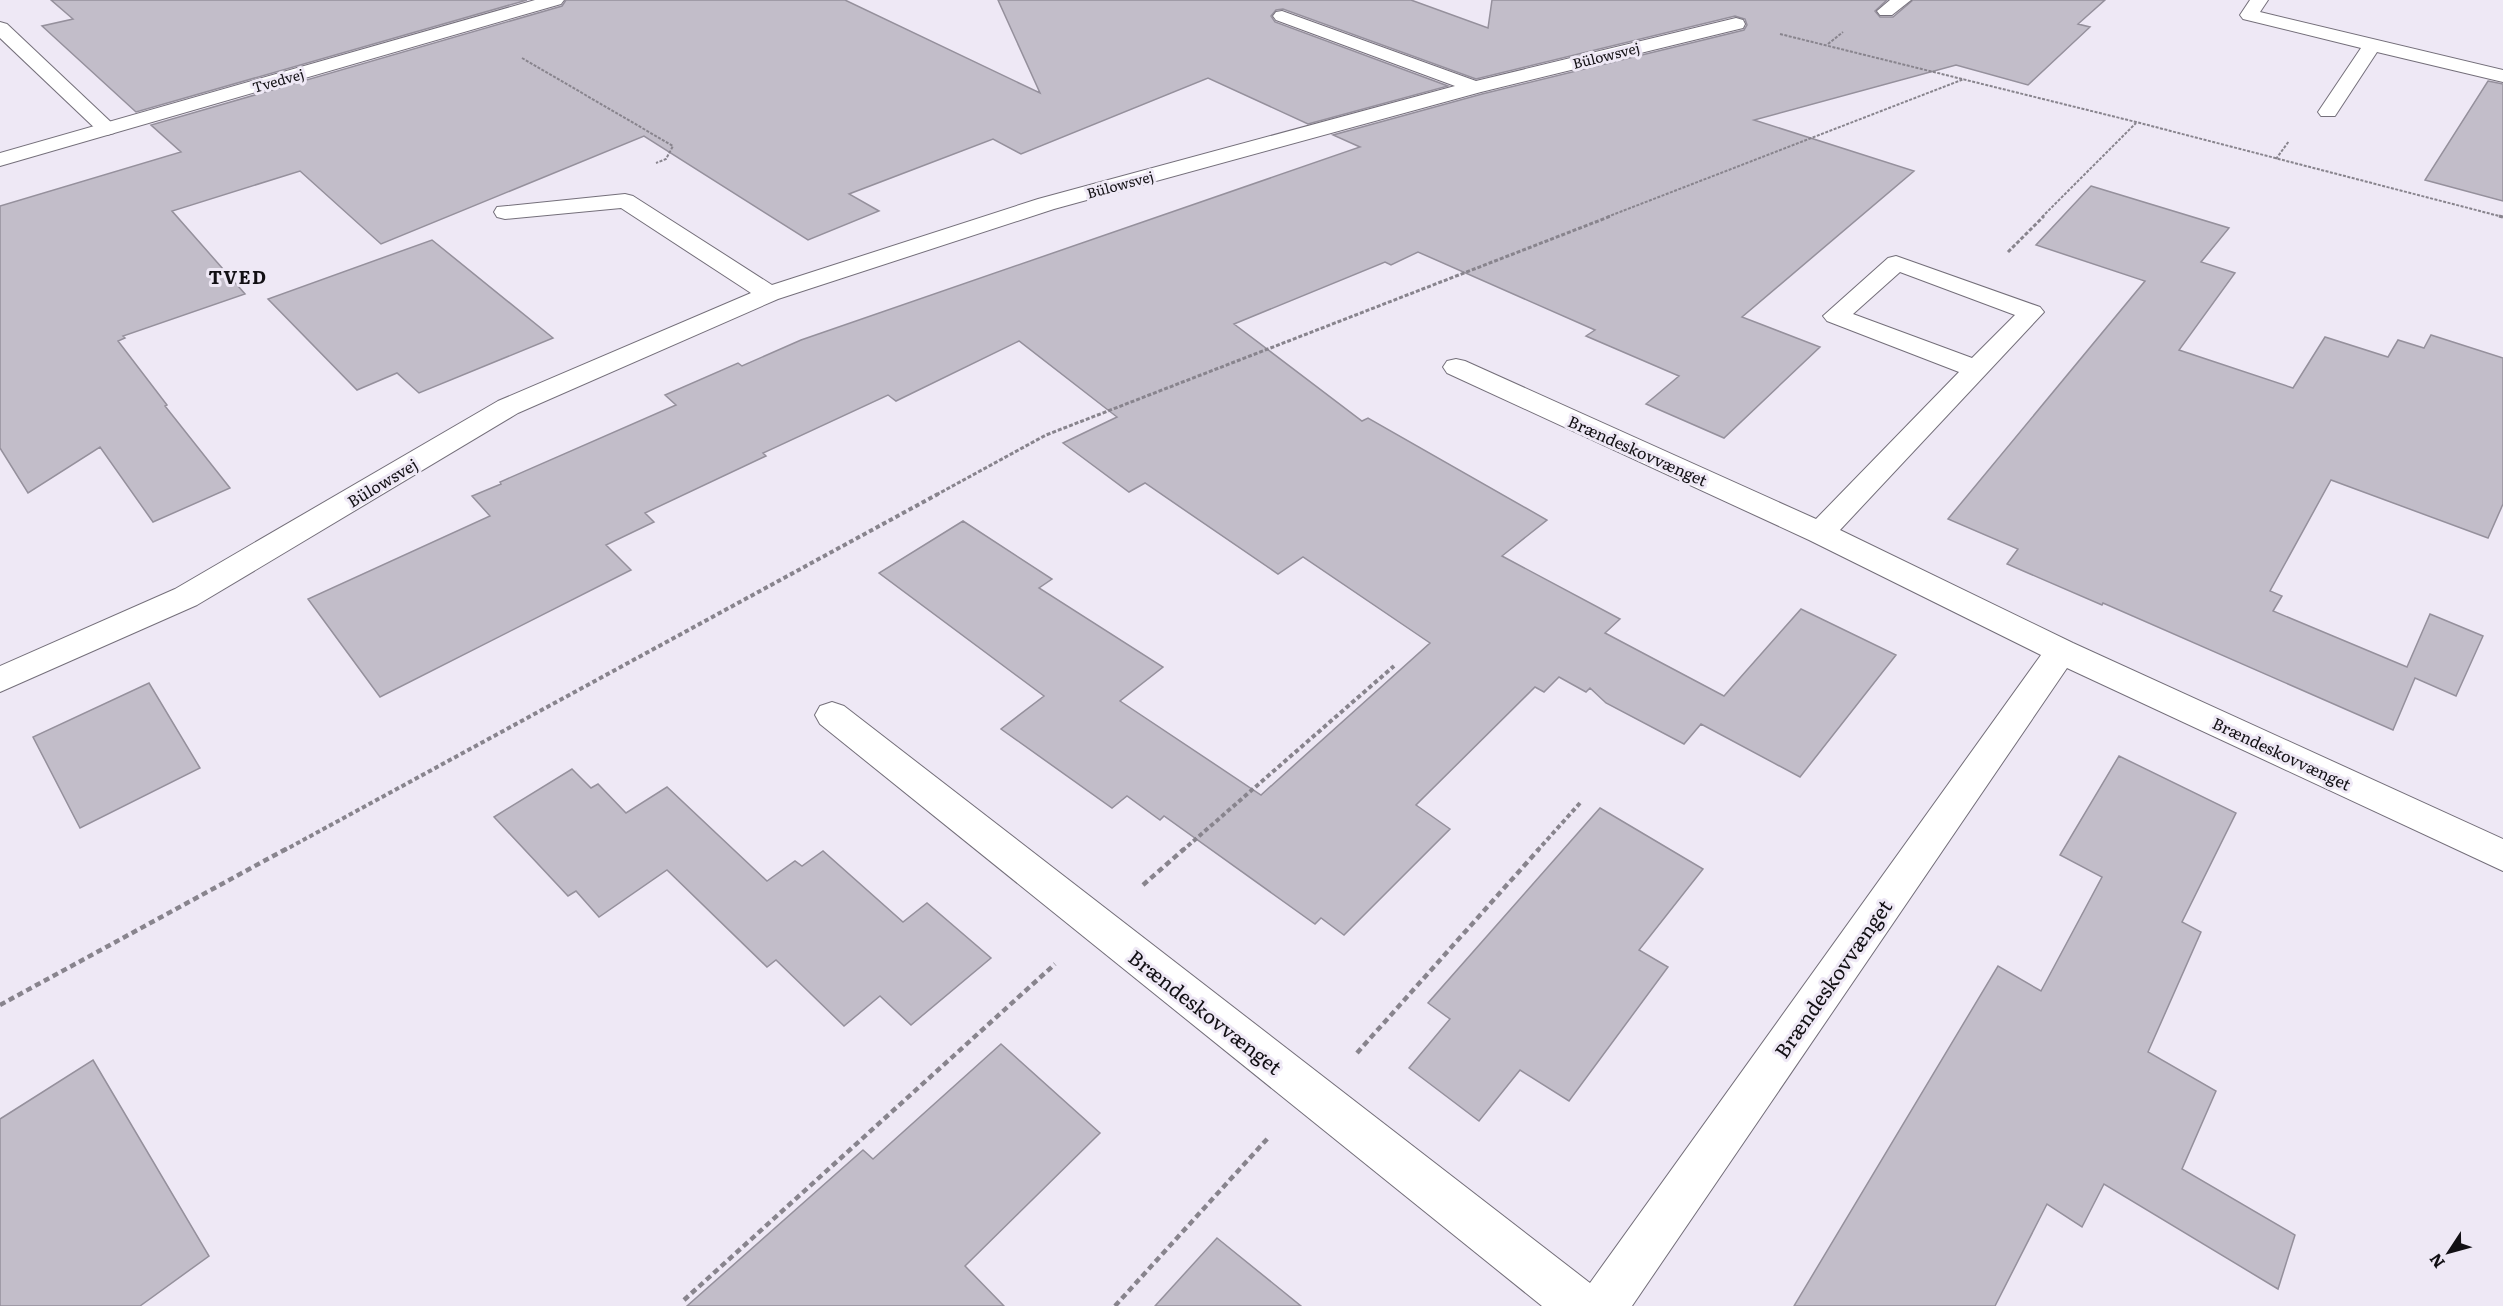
<svg xmlns="http://www.w3.org/2000/svg" width="2503" height="1306" viewBox="0 0 2503 1306" font-family="Literata,serif">
<rect width="100%" height="100%" fill="#eee8f5"/>
<!-- building -->
<g fill="#c2bdc9" stroke="#95909c" stroke-width="1.5">
<path d="M51,0H527L136,112L42,26L73,19Z"/>
<path d="M566,0H845L1040,93L998,0H1411L1488,28L1492,0H1887L1875,11L1880,17H1893L1913,0H2105L2078,24L2090,27L2028,85L1956,65L1754,120L1914,171L1742,317L1820,347L1724,438L1646,404L1679,376L1586,336L1595,330L1418,252L1391,265L1385,262L1234,324L1362,421L1368,418L1547,520L1502,556L1620,619L1605,633L1724,696L1801,609L1896,655L1800,777L1701,724L1684,744L1606,703L1590,688L1586,692L1559,677L1544,692L1535,687L1416,805L1450,829L1344,935L1321,918L1315,924L1164,816L1160,820L1127,796L1112,808L1001,729L1044,696L879,573L963,521L1052,579L1039,588L1163,667L1120,701L1261,795L1430,643L1303,557L1278,574L1145,483L1129,492L1063,443L1117,417L1019,341L896,401L888,395L763,453L766,456L645,513L654,522L606,545L631,570L380,697L308,599L490,516L472,496L501,484L500,482L676,405L665,395L738,363L742,366L801,340L1360,147L1333,135L1482,94L1744,30L1747,25L1745,19L1735,16L1476,79L1283,9L1276,10L1271,16L1275,22L1448,86L1308,124L1208,78L1021,154L993,139L849,194L879,211L808,240L644,136L381,244L300,171L172,211L245,294L123,336L125,338L118,341L167,405L165,406L230,488L153,522L100,447L28,493L0,448V206L181,152L151,125L562,6Z"/>
<path d="M2488,81L2503,84V201L2425,180Z"/>
<path d="M2091,186L2229,228L2201,262L2235,273L2179,350L2293,388L2325,337L2388,357L2398,340L2424,348L2431,335L2503,358V504L2488,538L2331,480L2270,591L2282,596L2273,611L2407,667L2430,614L2483,636L2456,696L2415,678L2393,730L2103,603L2102,605L2007,564L2018,549L1948,519L2145,281L2036,245Z"/>
<path d="M432,240L553,338L419,393L397,373L357,390L268,299Z"/>
<path d="M149,683L200,768L80,828L33,737Z"/>
<path d="M2119,756L2236,813L2182,922L2201,932L2148,1052L2216,1091L2182,1169L2295,1235L2278,1289L2104,1184L2082,1227L2047,1204L1995,1306H1794L1998,966L2041,991L2102,877L2060,855Z"/>
<path d="M572,769L591,788L598,784L626,813L667,787L767,881L795,861L802,866L823,851L903,922L927,903L991,958L911,1025L880,996L844,1026L776,960L767,967L667,870L599,917L576,891L568,896L494,817Z"/>
<path d="M1600,808L1703,869L1639,950L1668,967L1569,1101L1520,1070L1479,1121L1409,1068L1450,1019L1428,1003Z"/>
<path d="M1001,1044L1100,1133L965,1266L1004,1306H687L863,1150L873,1159Z"/>
<path d="M93,1060L209,1256L140,1306H0V1119Z"/>
<path d="M1217,1238L1301,1306H1155Z"/>
</g>
<g fill="none" stroke-linecap="round" stroke-linejoin="round">
<!-- street casing -->
<g stroke="#746f7a" stroke-width="2">
<g id="street">
<path d="M1890,0H1911L1892,15H1880L1877,11Z"/>
<path d="M2250,0H2268L2260,12L2503,70V82L2377,52L2335,116H2321L2318,112L2361,48L2243,19L2240,15Z"/>
<path d="M1282,11L1476,81L1736,18L1743,20L1745,24L1743,28L1481,92L1054,209L778,299L518,413L197,605L0,692V666L175,589L498,401L751,293L621,208L505,219L497,217L494,212L497,207L625,194L633,196L772,285L1038,199L1455,86L1276,20L1273,16L1276,12Z"/>
<path d="M0,22L7,24L114,125L117,129L114,133L107,135L100,133L0,38Z"/>
<path d="M1896,256L2040,307L2044,312L1840,530L2073,643L2503,839V871L2067,668L1632,1306H1542L820,724L815,715L820,706L832,702L844,706L1590,1283L2041,655L1809,540L1447,373L1443,367L1447,361L1456,359L1465,361L1816,519L1959,372L1827,321L1823,316L1888,258ZM1900,272L2015,315L1972,358L1853,314Z"/>
</g>
</g>
<!-- secondary casing -->
<g stroke="#746f7a" stroke-width="2">
<path id="secondary" d="M535,0H564L561,4L0,166V153Z"/>
</g>
<!-- path-far3 -->
<g stroke="#88848d" stroke-width="2" stroke-dasharray="3 1.5" stroke-linecap="butt">
<path d="M1780,34L2136,122L2503,217"/>
<path d="M1828,44L1843,32"/>
<path d="M522,58L673,146L666,159L656,163"/>
<path d="M2276,159L2289,141"/>
<path d="M1607,217L1964,79"/>
<path d="M2042,217L2136,123"/>
</g>
<!-- path-far2 -->
<g stroke="#88848d" stroke-width="3" stroke-dasharray="4 2" stroke-linecap="butt">
<path d="M2499,216L2503,217"/>
<path d="M2008,252L2044,216"/>
<path d="M936,495L1046,435L1611,216"/>
</g>
<!-- path-far1 -->
<g stroke="#88848d" stroke-width="4" stroke-dasharray="4.5 3" stroke-linecap="butt">
<path d="M283,851L938,494"/>
<path d="M1182,851L1394,666"/>
<path d="M1537,851L1580,803"/>
</g>
<!-- path -->
<g stroke="#88848d" stroke-width="4.5" stroke-dasharray="6 4" stroke-linecap="butt">
<path d="M1143,885L1184,849"/>
<path d="M0,1005L286,849"/>
<path d="M1357,1053L1539,849"/>
<path d="M684,1300L1055,964"/>
<path d="M1115,1306L1268,1138"/>
</g>
<!-- street -->
<use href="#street" fill="#fff" fill-rule="evenodd"/>
<!-- secondary -->
<use href="#secondary" fill="#fff" fill-rule="evenodd"/>
</g>
<g text-anchor="middle" dominant-baseline="central" stroke-width="6" stroke-linejoin="round" paint-order="stroke">
<!-- far-street labels -->
<g font-size="14" fill="#121014" stroke="#eee8f5">
<text transform="translate(1606 55) rotate(-14)">Bülowsvej</text>
<text transform="translate(278 80) rotate(-16)">Tvedvej</text>
<text transform="translate(1120 184) rotate(-15)">Bülowsvej</text>
</g>
<!-- street labels -->
<g font-size="16" fill="#121014" stroke="#eee8f5">
<text transform="translate(1638 450) rotate(24)">Brændeskovvænget</text>
<text transform="translate(382 482) rotate(-31)">Bülowsvej</text>
<text transform="translate(2282 753) rotate(25)">Brændeskovvænget</text>
</g>
<!-- far-district labels -->
<g font-size="18" font-weight="bold" letter-spacing="1.5" fill="#121014" stroke="#eee8f5">
<text x="238" y="276">TVED</text>
</g>
<!-- near-street labels -->
<g font-size="20" fill="#121014" stroke="#eee8f5">
<text transform="translate(1832 978) rotate(-55)">Brændeskovvænget</text>
<text transform="translate(1206 1011) rotate(38)">Brændeskovvænget</text>
</g>
</g>
<!-- north arrow -->
<g transform="translate(2449 1252) rotate(234)" stroke="#eee8f5" stroke-width="4.5" paint-order="stroke">
<path d="M0-4.5L10 22L0 15L-10 22Z" fill="#121014"/>
<text y="-9" font-size="16" font-weight="bold" text-anchor="middle" fill="#121014">N</text>
</g>
</svg>
